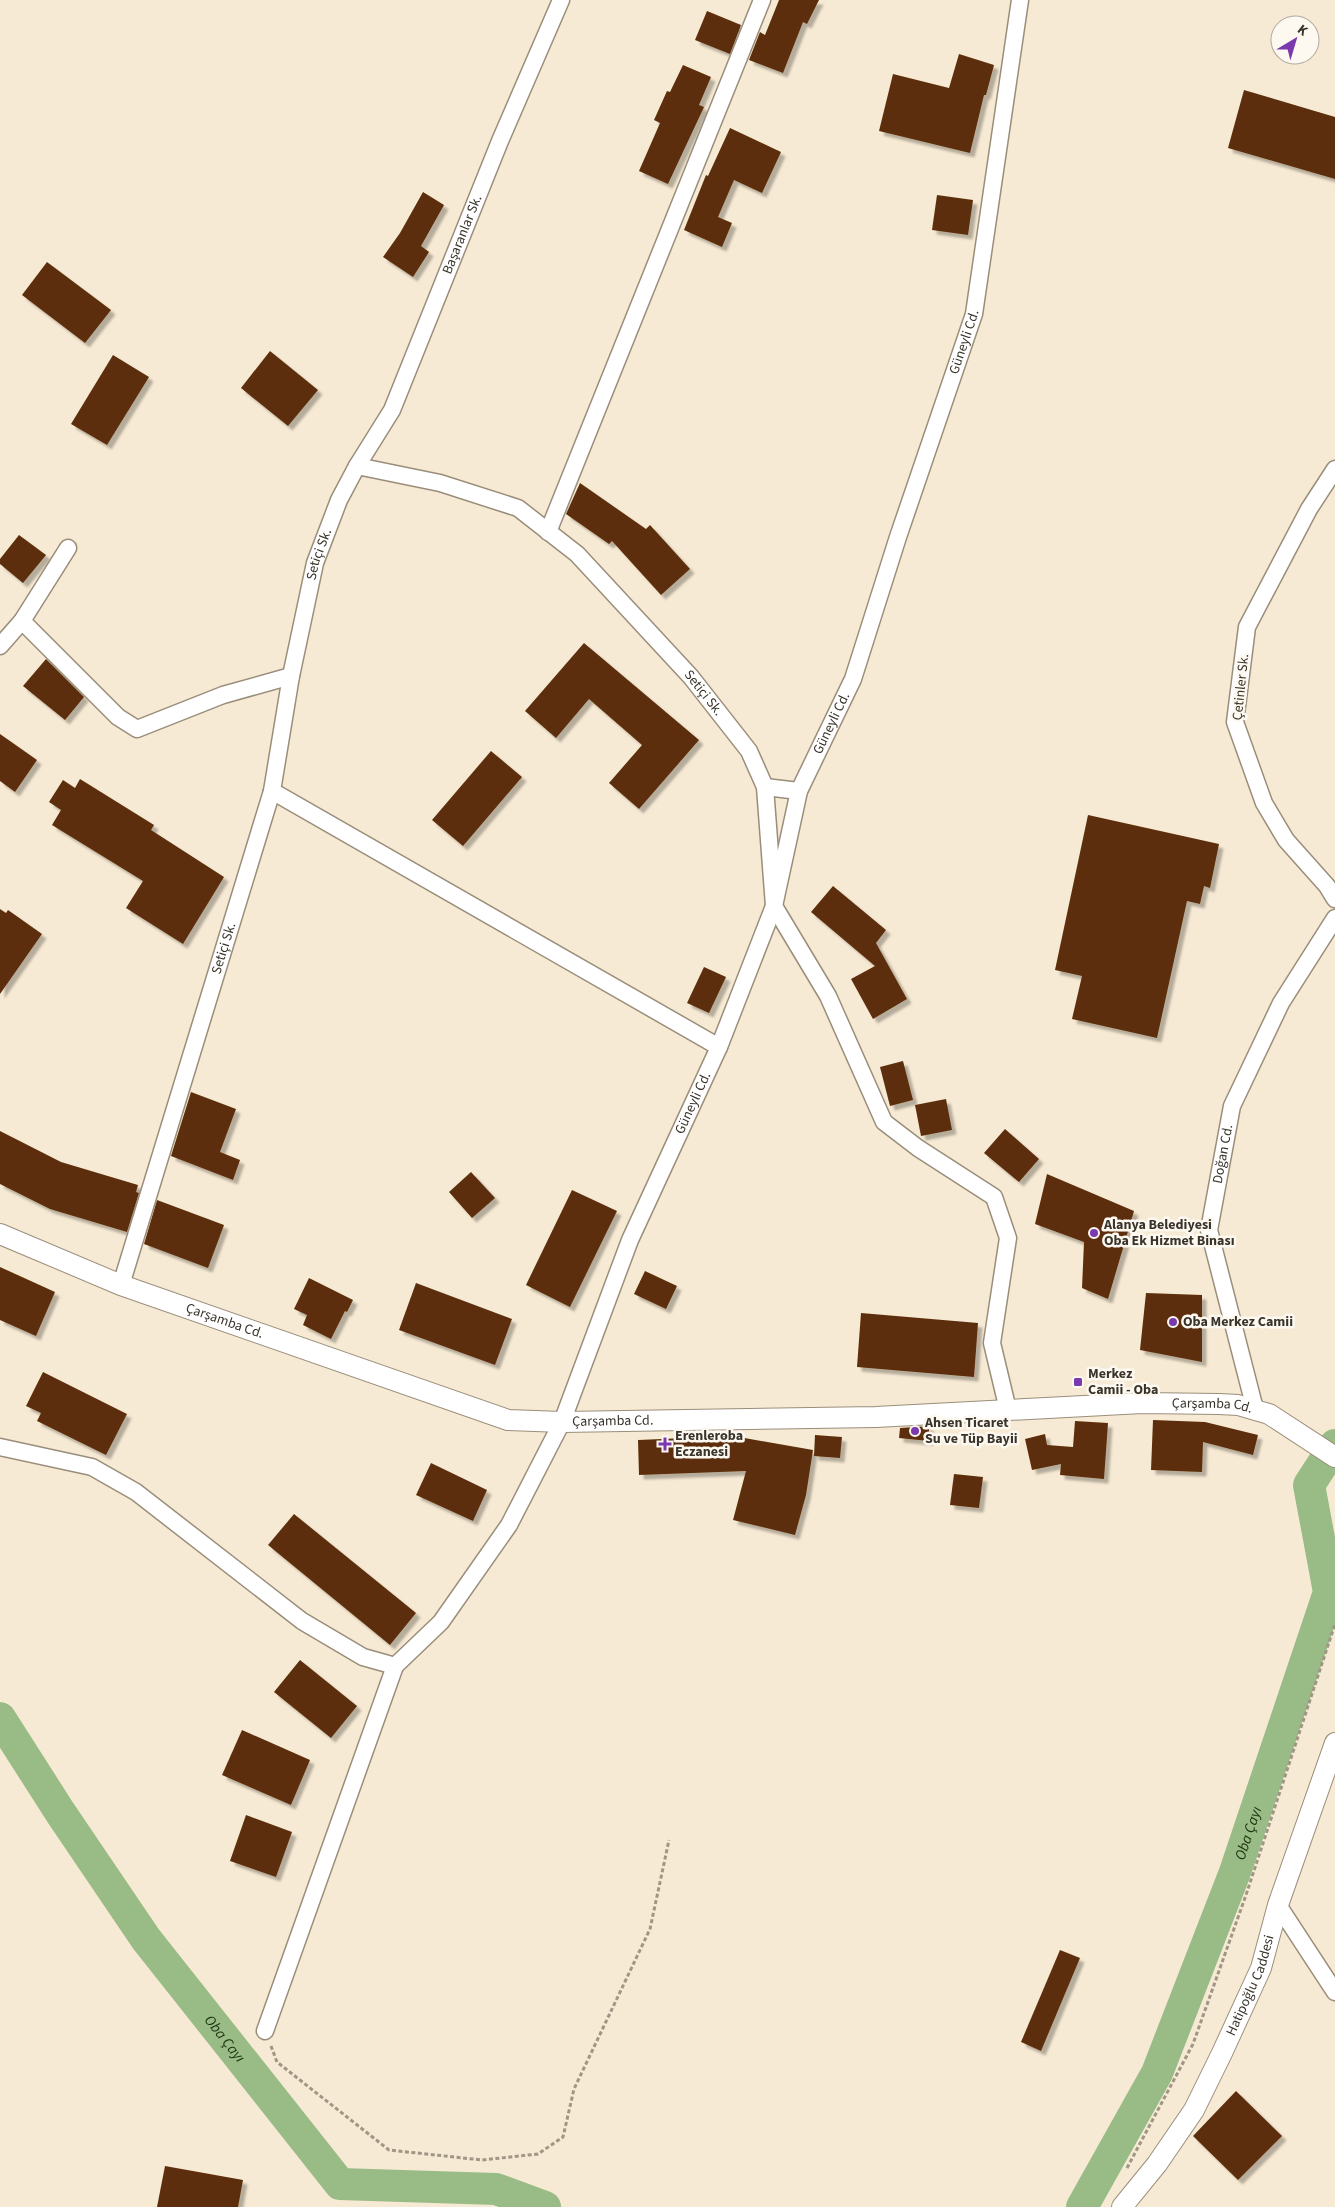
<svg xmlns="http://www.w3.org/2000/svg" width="1335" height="2207" viewBox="0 0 1335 2207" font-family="'Source Sans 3',sans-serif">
<defs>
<filter id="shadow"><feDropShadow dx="4.5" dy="4.5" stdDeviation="1" flood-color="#0004"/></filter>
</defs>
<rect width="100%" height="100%" fill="#f7ead4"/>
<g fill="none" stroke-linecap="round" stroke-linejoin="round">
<!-- river -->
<g stroke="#99bb86" stroke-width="32">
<path id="s1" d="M0,1718L60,1812L146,1939L340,2184L496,2189L545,2207"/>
<path id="s2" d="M1082,2207L1157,2073L1235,1872L1329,1592L1309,1485L1335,1445"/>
</g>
</g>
<!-- building -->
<g fill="#5d2f09" filter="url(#shadow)">
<path d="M779,0H819L807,24L803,22L783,73L749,60L760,32L765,35Z"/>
<path d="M707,11L741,25L730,54L695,40Z"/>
<path d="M959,54L994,65L986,95H984L970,153L879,131L893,74L949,88Z"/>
<path d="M683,65L711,77L699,105L704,107L668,184L639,171L660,123L654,120L667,91L670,92Z"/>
<path d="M1244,90L1335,117V179L1228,148Z"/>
<path d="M730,128L781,152L762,193L734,180L718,217L732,223L722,247L684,230L706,175L708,176Z"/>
<path d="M423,192L444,205L421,246L429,252L413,277L383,257L400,233Z"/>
<path d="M937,195L973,200L968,235L932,230Z"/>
<path d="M47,262L111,310L85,343L22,295Z"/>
<path d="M270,351L318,390L288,426L241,388Z"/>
<path d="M113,355L149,377L107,445L71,424Z"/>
<path d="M580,483L646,529L650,525L690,569L661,595L612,541L609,544L566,514Z"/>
<path d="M19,535L46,555L23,583L0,564V559Z"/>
<path d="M584,643L699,740L639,809L609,783L642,745L589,699L556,738L525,711Z"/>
<path d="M46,659L84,697L65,720L23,686Z"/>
<path d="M0,734L37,760L15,792L0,781Z"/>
<path d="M491,751L522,777L463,846L432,820Z"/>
<path d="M80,779L154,825L151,830L224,877L183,944L126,908L143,881L52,825L61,810L49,802L63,780L75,788Z"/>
<path d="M1088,815L1219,844L1210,888L1204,886L1200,904L1187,901L1157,1038L1072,1019L1082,976L1055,970Z"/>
<path d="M833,886L886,930L876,943L907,999L873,1019L851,979L875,966L811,912Z"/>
<path d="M0,909L6,913L8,910L42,934L0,994Z"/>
<path d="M704,967L726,977L709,1013L687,1003Z"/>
<path d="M903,1061L913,1100L890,1106L880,1067Z"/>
<path d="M191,1092L236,1109L220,1152L240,1160L233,1180L171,1156Z"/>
<path d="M946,1099L952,1130L921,1136L915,1105Z"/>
<path d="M1005,1129L1039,1159L1019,1182L984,1153Z"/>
<path d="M0,1131L61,1162L138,1185L136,1192L139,1193L127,1232L50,1209L0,1184Z"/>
<path d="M471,1172L495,1198L472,1218L449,1192Z"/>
<path d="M1047,1174L1134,1211L1108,1299L1082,1288L1084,1242L1035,1224Z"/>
<path d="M572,1190L617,1211L570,1307L526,1285Z"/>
<path d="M157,1200L224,1225L208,1268L144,1244Z"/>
<path d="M0,1267L55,1292L36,1336L0,1320Z"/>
<path d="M645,1271L677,1286L666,1309L634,1294Z"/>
<path d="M309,1278L353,1300L347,1312L345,1311L331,1339L303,1325L307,1315L294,1309Z"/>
<path d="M416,1283L512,1319L495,1365L399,1330Z"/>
<path d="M1146,1293L1202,1295V1362L1140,1350Z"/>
<path d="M861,1313L978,1323L974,1377L857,1367Z"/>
<path d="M43,1372L127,1414L106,1455L37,1421L41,1413L26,1406Z"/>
<path d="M1153,1420L1205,1422L1258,1435L1253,1455L1203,1442L1202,1472L1151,1470Z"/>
<path d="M1075,1421L1108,1423L1104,1479L1060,1475L1061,1464L1032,1470L1025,1439L1045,1434L1047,1445L1073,1447Z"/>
<path d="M929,1426V1441L899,1438L900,1428Z"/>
<path d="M815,1435L842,1437L840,1458L814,1456Z"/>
<path d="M733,1436L813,1450L806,1495L795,1535L733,1520L746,1471L639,1475L638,1440Z"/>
<path d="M431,1463L487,1490L473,1521L416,1495Z"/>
<path d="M954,1474L983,1477L979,1508L950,1505Z"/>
<path d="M294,1514L416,1613L390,1645L268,1545Z"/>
<path d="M300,1660L357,1706L331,1738L274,1692Z"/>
<path d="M242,1730L310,1760L291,1805L222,1775Z"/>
<path d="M246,1815L292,1832L276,1877L230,1861Z"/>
<path d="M1060,1950L1080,1958L1041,2051L1021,2042Z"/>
<path d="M1236,2091L1282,2136L1238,2180L1193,2136Z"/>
<path d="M165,2166L243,2180L238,2207H157Z"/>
</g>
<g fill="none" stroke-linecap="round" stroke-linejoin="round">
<!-- minor casing -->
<g stroke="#9a8e7b" stroke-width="19">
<g id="minor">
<path id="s3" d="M357,466L392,410L500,141L561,0"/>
<path d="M1335,469L1309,509L1247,627L1235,722L1264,803L1286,840L1327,886L1335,899"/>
<path d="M548,532L762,0"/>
<path d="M22,621L118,717L137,729L223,695L291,676"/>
<path d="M0,646L22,621L68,548"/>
<path d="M765,787L799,791"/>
<path d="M272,791L719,1047"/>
<path id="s4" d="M121,1285L272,791L291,676L315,563L339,500L357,466L440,483L518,508L577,554L691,677L749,751L765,787L774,906L828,996L884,1122L918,1148L994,1197L1008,1238L992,1343L1008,1410"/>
<path id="s5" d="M1255,1409L1209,1230L1232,1106L1281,1003L1335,918"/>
<path id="s6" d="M0,1447L92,1467L136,1492L302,1621L363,1657L395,1666L441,1622L509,1525L562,1422L630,1240L719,1047L774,906L799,791L853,679L898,537L974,314L1020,0"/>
<path d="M1278,1905L1335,1992"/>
<path d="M265,2031L395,1666"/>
</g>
</g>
<!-- tertiary casing -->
<g stroke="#9a8e7b" stroke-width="22">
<g id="tertiary">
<path id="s7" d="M0,1234L121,1285L508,1420L562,1422L876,1417L1142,1403L1219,1404L1238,1405L1269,1414L1335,1457"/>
<path id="s8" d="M1122,2207L1157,2164L1194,2110L1222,2053L1261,1968L1278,1905L1335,1743"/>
</g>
</g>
<!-- path -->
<g stroke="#9f9686" stroke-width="3" stroke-dasharray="4 2.5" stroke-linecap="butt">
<path d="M271,2046L277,2062L389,2150L482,2160L538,2154L563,2137L574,2089L650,1929L669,1840"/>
<path d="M1127,2168L1193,2044L1246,1895L1335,1624"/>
</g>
<!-- minor -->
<use href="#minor" stroke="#fff" stroke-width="16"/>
<!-- tertiary -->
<use href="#tertiary" stroke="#fff" stroke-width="20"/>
</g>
<!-- markers -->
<g fill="#7a39ae" stroke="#fdf8f0" stroke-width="2">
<circle cx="1094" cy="1233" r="5"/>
<circle cx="1173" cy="1322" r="5"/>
<rect x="1073" y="1377" width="10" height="10" rx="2.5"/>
<circle cx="915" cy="1431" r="5"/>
<path d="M662.5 1436.5h5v5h5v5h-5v5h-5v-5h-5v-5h5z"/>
</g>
<g text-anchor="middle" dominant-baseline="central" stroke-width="5" stroke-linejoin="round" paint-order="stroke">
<!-- street labels -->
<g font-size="14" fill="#39342b" stroke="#fdf8f0">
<text stroke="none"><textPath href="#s3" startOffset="255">Başaranlar Sk.</textPath></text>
<text stroke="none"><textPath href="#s6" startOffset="1912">Güneyli Cd.</textPath></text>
<text stroke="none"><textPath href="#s4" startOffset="758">Setiçi Sk.</textPath></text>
<text transform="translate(1241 687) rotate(-84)">Çetinler Sk.</text>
<text stroke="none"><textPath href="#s4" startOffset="1284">Setiçi Sk.</textPath></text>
<text stroke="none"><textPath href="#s6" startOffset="1508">Güneyli Cd.</textPath></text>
<text stroke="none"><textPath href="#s4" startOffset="352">Setiçi Sk.</textPath></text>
<text stroke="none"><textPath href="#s6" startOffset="1102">Güneyli Cd.</textPath></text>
<text stroke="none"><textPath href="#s5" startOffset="262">Doğan Cd.</textPath></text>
<text stroke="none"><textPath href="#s7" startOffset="241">Çarşamba Cd.</textPath></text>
<text stroke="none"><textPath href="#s7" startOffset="1246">Çarşamba Cd.</textPath></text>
<text stroke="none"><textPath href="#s7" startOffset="646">Çarşamba Cd.</textPath></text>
<text stroke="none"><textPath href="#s8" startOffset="258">Hatipoğlu Caddesi</textPath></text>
</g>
<!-- poi labels -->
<g font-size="14" font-weight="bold" fill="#39342b" stroke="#fdf8f0" text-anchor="start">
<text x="1104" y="1225">Alanya Belediyesi<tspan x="1104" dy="16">Oba Ek Hizmet Binası</tspan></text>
<text x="1183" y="1322">Oba Merkez Camii</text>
<text x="1088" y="1374">Merkez<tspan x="1088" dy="16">Camii - Oba</tspan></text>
<text x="925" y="1423">Ahsen Ticaret<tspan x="925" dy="16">Su ve Tüp Bayii</tspan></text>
<text x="675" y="1436">Erenleroba<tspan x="675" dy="16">Eczanesi</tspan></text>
</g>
<!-- water labels -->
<g font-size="15" font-style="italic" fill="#1c330d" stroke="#fdf8f0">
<text stroke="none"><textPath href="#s2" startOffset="410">Oba Çayı</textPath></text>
<text stroke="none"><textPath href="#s1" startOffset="392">Oba Çayı</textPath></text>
</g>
</g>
<!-- north arrow -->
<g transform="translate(1295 40) rotate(38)"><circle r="24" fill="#fdf8f0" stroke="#afaaa1"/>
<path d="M0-4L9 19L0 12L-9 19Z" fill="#7a39ae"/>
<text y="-8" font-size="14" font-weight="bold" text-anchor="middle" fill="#39342b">K</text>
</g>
</svg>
